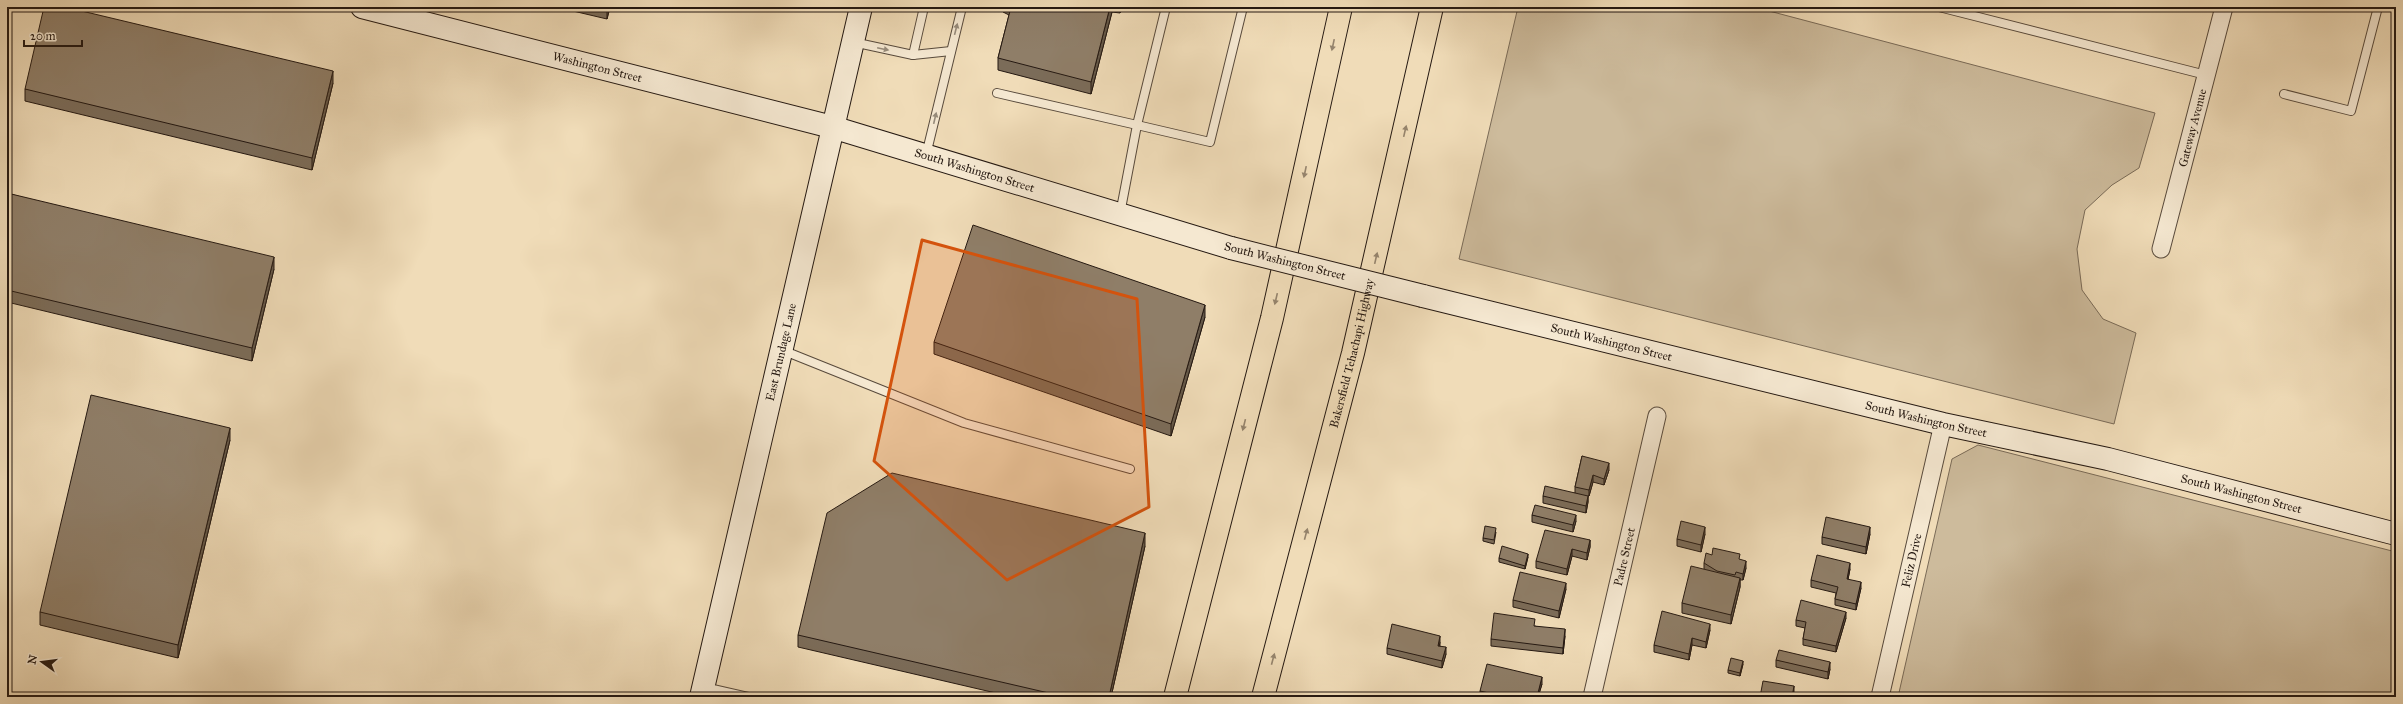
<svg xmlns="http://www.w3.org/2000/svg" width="2403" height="704" viewBox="0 0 2403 704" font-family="'IM FELL Great Primer',serif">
<rect width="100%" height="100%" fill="#f0dcb8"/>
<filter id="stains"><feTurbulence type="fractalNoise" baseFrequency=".005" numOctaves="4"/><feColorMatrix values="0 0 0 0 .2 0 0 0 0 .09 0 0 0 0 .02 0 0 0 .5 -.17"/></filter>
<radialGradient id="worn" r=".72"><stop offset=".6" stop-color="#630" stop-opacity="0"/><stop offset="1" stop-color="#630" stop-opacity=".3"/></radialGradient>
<!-- green -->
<g fill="#cdbb9c" stroke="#796a57">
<path d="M1518,7H1754L2155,113L2139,168L2112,185L2085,210L2077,249L2082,290L2103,319L2136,333L2114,424L1459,259Z"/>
<path d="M1978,445L2396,552V697H1898L1952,459Z"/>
</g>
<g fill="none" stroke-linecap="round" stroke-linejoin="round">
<!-- lane casing -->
<g stroke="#584a3c" stroke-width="10">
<g id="lane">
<path d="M1166,7L1137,125L1210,142L1243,7"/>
<path d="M1939,7L2206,75"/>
<path d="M853,42L913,55L951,51"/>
<path d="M913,55L924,7"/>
<path d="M997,93L1137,125L1120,214"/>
<path d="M2284,94L2351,111L2378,7"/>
<path d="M926,155L962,7"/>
<path d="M782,350L964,423L1130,469"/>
<path d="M704,687L748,697"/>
</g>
</g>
<!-- street casing -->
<g stroke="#584a3c" stroke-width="19">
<g id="street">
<path id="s1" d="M2161,249L2224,7"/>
<path id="s2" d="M1592,697L1657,416"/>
<path id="s3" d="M1880,697L1943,424"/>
</g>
</g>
<!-- secondary casing -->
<g stroke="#251912" stroke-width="24">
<g id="secondary">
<path id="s4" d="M362,7L832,127L1231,248"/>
<path id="s5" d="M1423,296L1943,424L2108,459L2396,534"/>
<path id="s6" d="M701,697L861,7"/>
</g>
</g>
<!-- highway casing -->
<g stroke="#251912" stroke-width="24">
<g id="highway">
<path d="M1175,697L1272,318L1341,7"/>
<path id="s7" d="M1263,697L1353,353L1432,7"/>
</g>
</g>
<!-- lane -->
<use href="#lane" stroke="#f5e8d1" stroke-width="8"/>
<!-- street -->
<use href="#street" stroke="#f5e8d1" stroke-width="17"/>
<!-- secondary -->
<use href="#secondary" stroke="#f5e8d1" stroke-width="22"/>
<!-- highway -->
<use href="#highway" stroke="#f0dcb8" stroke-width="22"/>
<!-- secondary-bridge casing -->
<g stroke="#251912" stroke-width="24" stroke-linecap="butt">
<path id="secondary-bridge" d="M1231,248L1423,296"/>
</g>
<!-- secondary-bridge -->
<use href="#secondary-bridge" stroke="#f5e8d1" stroke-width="22"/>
</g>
<!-- wall -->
<g fill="#7b6c59" stroke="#251912">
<path d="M556,7H610L607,19Z"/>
<path d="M1003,7H1122L1120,13L1112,12L1091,94L998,70V58L1009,15L1003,12Z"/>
<path d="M2310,7H2324L2323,10Z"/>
<path d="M333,83L312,170L25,101V89Z"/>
<path d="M7,193L274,269L252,361L7,302Z"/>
<path d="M1205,317L1171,436L934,354V342Z"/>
<path d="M230,440L178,658L40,625V612Z"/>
<path d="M1582,456L1609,470L1604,485L1593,482L1589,496H1588V502L1586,513L1543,503V496L1575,493V487Z"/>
<path d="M1532,515L1576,521L1573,532L1532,522Z"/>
<path d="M1496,532L1494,544L1483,541V538Z"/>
<path d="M1705,534L1701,552L1677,546V539Z"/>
<path d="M1870,534L1866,554L1822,544V537Z"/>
<path d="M1590,540V547L1587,560L1572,556L1567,575L1536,568V561Z"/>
<path d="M1145,546L1111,697H1013L798,647V635Z"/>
<path d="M1712,555L1740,560L1746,568L1743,580H1740V587L1731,624L1682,613V603L1704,569V563Z"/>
<path d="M1528,557L1525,569L1499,562V558Z"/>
<path d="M1850,569L1848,579L1861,588L1856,610L1835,605V599L1836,593L1811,587V580Z"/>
<path d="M1566,589L1559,618L1513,607V600Z"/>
<path d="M1846,618L1836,652L1803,645V639L1805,628L1796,626V620Z"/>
<path d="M1535,626L1565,636L1563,654L1491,646V639Z"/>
<path d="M1710,630L1706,648L1692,645L1689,660L1654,652V645Z"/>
<path d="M1440,642V646L1446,654L1442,668L1387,654V648Z"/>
<path d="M1776,660L1830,669L1828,679L1776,667Z"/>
<path d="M1743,664L1740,676L1728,673V670Z"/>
<path d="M1542,684L1538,697H1480V691Z"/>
</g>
<!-- shaded-wall -->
<g fill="#645849" stroke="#251912">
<path d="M607,7H610L607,19Z"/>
<path d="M1110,7H1112V12L1091,94V82Z"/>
<path d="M1120,7H1122L1120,13Z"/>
<path d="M333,71V83L312,170V158Z"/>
<path d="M274,257V269L252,361V348Z"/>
<path d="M1205,305V317L1171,436V424Z"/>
<path d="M9,373V385L7,396V383Z"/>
<path d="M230,428V440L178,658V645Z"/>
<path d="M1609,463V470L1604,485V479Z"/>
<path d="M1593,475V482L1589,496V490Z"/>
<path d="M1588,496V502L1586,513V506Z"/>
<path d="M1576,515V521L1573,532V525Z"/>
<path d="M1705,527V534L1701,552V545Z"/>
<path d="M1870,527V534L1866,554V547Z"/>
<path d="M1145,533V546L1111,697H1109Z"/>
<path d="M1590,540V547L1587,560V553Z"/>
<path d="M1572,549V556L1567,575V569Z"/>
<path d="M1528,554V557L1525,569V566Z"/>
<path d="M1746,561V568L1743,580V574Z"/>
<path d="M1850,563V569L1847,585V579Z"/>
<path d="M1740,578V587L1731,624V615Z"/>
<path d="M1861,582V588L1856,610V604Z"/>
<path d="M1566,583V589L1559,618V611Z"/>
<path d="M1846,612V618L1836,652V646Z"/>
<path d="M1710,624V630L1706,648V642Z"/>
<path d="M1565,629V636L1563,654V648Z"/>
<path d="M1440,636V642L1438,652V646Z"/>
<path d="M1692,638V645L1689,660V654Z"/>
<path d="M1446,647V654L1442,668V661Z"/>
<path d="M1743,661V664L1740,676V673Z"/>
<path d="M1830,662V669L1828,679V672Z"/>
<path d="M1542,677V684L1538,697H1537Z"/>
<path d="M1794,686V697H1792Z"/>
</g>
<!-- building -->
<g fill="#8f7e68" stroke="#251912">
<path d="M44,7H65L333,71L312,158L25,89Z"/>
<path d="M1011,7H1110L1091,82L998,58Z"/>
<path d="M7,193L274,257L252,348L7,290Z"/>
<path d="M973,225L1205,305L1171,424L934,342Z"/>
<path d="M7,372L9,373L7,383Z"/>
<path d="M91,395L230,428L178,645L40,612Z"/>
<path d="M1582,456L1609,463L1604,479L1593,475L1589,490L1575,487Z"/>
<path d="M892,473L1145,533L1109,697H1066L798,635L827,513Z"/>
<path d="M1545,486L1588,496L1586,506L1543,496Z"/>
<path d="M1535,505L1576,515L1573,525L1532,515Z"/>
<path d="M1826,517L1870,527L1866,547L1822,537Z"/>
<path d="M1681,521L1705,527L1701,545L1677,539Z"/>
<path d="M1485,526L1496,528L1494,540L1483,538Z"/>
<path d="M1545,530L1590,540L1587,553L1572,549L1567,569L1536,561Z"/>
<path d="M1502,546L1528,554L1525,566L1499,558Z"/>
<path d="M1713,548L1740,554L1739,559L1746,561L1743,574L1736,572L1735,575L1717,571L1704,563L1706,553L1712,555Z"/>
<path d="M1817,555L1850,563L1847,579L1861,582L1856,604L1835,599L1838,587L1811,580Z"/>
<path d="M1691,566L1740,578L1731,615L1682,603Z"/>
<path d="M1520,572L1566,583L1559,611L1513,600Z"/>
<path d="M1801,600L1846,612L1836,646L1803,639L1806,622L1796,620Z"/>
<path d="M1662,611L1710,624L1706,642L1692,638L1689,654L1654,645Z"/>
<path d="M1494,613L1535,619L1534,626L1565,629L1563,648L1491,639Z"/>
<path d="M1392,624L1440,636L1438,646L1446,647L1442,661L1387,648Z"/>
<path d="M1779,650L1830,662L1828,672L1776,660Z"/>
<path d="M1731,658L1743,661L1740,673L1728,670Z"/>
<path d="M1487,664L1542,677L1537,697H1507L1480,691Z"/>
<path d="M1763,681L1794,686L1792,697H1760Z"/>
</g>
<!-- one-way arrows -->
<defs><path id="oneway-solid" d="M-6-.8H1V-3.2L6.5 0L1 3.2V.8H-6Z"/></defs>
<g fill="#978b7b">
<use href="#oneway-solid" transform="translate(956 29) rotate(-76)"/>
<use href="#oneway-solid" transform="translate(883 49) rotate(12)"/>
<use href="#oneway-solid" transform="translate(935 118) rotate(-77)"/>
</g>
<g fill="#95846d">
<use href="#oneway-solid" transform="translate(1333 45) rotate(102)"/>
<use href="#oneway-solid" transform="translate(1405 131) rotate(-77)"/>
<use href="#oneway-solid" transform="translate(1305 172) rotate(102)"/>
<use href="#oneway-solid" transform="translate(1376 258) rotate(-77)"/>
<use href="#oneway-solid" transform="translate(1276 299) rotate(103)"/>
<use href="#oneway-solid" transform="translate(1244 425) rotate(104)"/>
<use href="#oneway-solid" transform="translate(1306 534) rotate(-75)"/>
<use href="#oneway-solid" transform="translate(1273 659) rotate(-75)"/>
</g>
<!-- marked area -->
<path fill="#d4530d" fill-opacity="0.2" stroke="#d4530d" stroke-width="3" stroke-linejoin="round" d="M922,240L1137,299L1149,507L1007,580L874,461Z"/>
<g text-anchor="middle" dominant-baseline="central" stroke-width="4" stroke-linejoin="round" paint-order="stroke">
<!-- street labels -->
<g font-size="12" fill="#251912" stroke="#f5e8d1">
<text stroke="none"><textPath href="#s4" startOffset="243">Washington Street</textPath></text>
<text stroke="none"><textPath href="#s1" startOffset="125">Gateway Avenue</textPath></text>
<text stroke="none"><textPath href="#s4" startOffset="634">South Washington Street</textPath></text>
<text transform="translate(1285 261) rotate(14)">South Washington Street</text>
<text stroke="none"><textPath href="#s5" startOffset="194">South Washington Street</textPath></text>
<text stroke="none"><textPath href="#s6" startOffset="354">East Brundage Lane</textPath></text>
<text stroke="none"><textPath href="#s7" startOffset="355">Bakersfield Tehachapi Highway</textPath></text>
<text stroke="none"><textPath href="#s5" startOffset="518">South Washington Street</textPath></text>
<text stroke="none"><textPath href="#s5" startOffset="842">South Washington Street</textPath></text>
<text stroke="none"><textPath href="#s2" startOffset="144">Padre Street</textPath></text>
<text stroke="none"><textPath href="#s3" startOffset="140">Feliz Drive</textPath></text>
</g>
</g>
<!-- margin -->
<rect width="2403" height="704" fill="none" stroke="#f0dcb8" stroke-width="24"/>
<rect x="8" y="8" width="2387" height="688" fill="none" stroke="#251912" stroke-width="2"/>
<rect x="12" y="12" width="2379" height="680" fill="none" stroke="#251912"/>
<!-- north arrow -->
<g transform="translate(42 662) rotate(284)" stroke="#f5e8d1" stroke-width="3" paint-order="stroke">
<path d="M0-3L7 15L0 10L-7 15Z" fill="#251912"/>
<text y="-6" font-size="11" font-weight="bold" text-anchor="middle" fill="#251912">N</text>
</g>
<!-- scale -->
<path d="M24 40v6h58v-6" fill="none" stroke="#251912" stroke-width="2"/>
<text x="30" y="40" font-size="12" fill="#251912" stroke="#f5e8d1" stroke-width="3" paint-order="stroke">20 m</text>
<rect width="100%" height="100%" filter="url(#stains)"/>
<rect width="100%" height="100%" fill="url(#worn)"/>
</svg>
